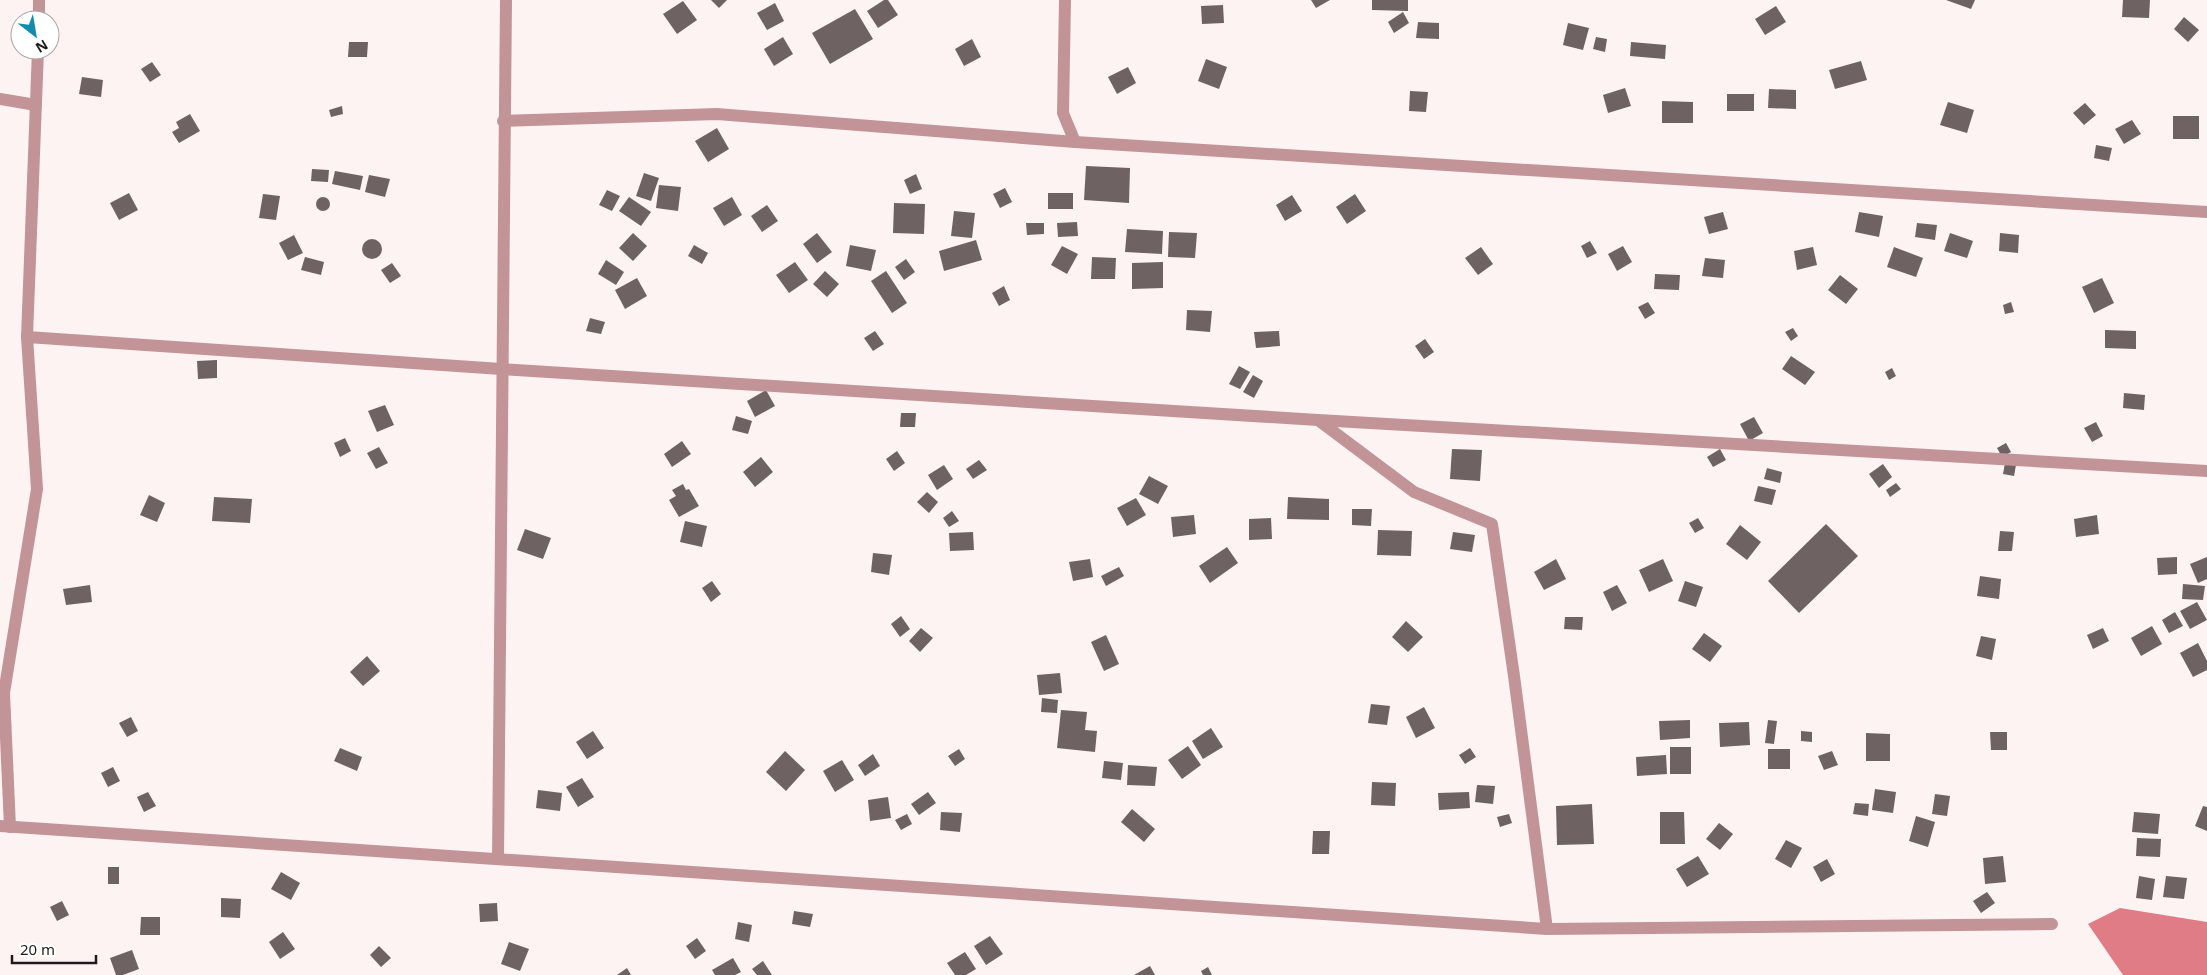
<svg xmlns="http://www.w3.org/2000/svg" width="2207" height="975" viewBox="0 0 2207 975" font-family="'Noto Sans',sans-serif">
<rect width="100%" height="100%" fill="#fef3f3"/>
<!-- water -->
<path fill="#df7c85" d="M2120,908L2207,922V975H2123L2088,924Z"/>
<!-- building -->
<g fill="#6f6263">
<path d="M711,0H727L719,8Z"/>
<path d="M884,0H888L898,15L878,28L867,11Z"/>
<path d="M1311,0H1330L1316,8Z"/>
<path d="M1372,0H1408V11L1372,10Z"/>
<path d="M1946,0H1975L1971,9Z"/>
<path d="M2123,0H2150L2149,18L2122,17Z"/>
<path d="M683,1L697,20L677,34L663,14Z"/>
<path d="M775,3L784,21L767,30L757,13Z"/>
<path d="M1223,5L1224,23L1202,24L1201,6Z"/>
<path d="M1776,6L1786,22L1765,35L1755,19Z"/>
<path d="M855,9L873,39L830,64L812,33Z"/>
<path d="M1403,12L1409,23L1394,33L1388,22Z"/>
<path d="M2184,17L2199,30L2188,42L2174,29Z"/>
<path d="M1418,22L1439,23V39L1416,38Z"/>
<path d="M1568,23L1589,28L1583,50L1563,45Z"/>
<path d="M783,37L793,54L774,66L764,49Z"/>
<path d="M1596,37L1607,39L1605,52L1593,49Z"/>
<path d="M972,39L981,57L964,66L955,49Z"/>
<path d="M349,42H368L367,57H348Z"/>
<path d="M1631,42L1666,45L1665,59L1630,56Z"/>
<path d="M1206,59L1227,67L1219,89L1198,81Z"/>
<path d="M1861,61L1867,80L1835,89L1829,70Z"/>
<path d="M152,62L161,75L150,82L141,69Z"/>
<path d="M1128,67L1136,83L1117,94L1108,77Z"/>
<path d="M82,77L103,80L101,97L79,94Z"/>
<path d="M1625,88L1631,106L1608,113L1603,95Z"/>
<path d="M1769,89L1796,90V109L1768,108Z"/>
<path d="M1410,91L1428,92L1426,112L1409,111Z"/>
<rect x="1727" y="94" width="27" height="17"/>
<path d="M1662,101L1693,102V123H1662Z"/>
<path d="M1948,102L1974,110L1967,133L1940,125Z"/>
<path d="M2085,103L2096,115L2084,125L2073,113Z"/>
<path d="M342,106L343,114L331,117L329,110Z"/>
<path d="M190,114L200,131L179,143L172,132L179,128L176,122Z"/>
<rect x="2173" y="116" width="26" height="23"/>
<path d="M2132,120L2141,134L2124,144L2115,129Z"/>
<path d="M717,128L729,149L708,162L695,141Z"/>
<path d="M2096,145L2112,148L2109,161L2094,158Z"/>
<path d="M1086,166L1130,168L1129,203L1084,200Z"/>
<path d="M312,169L329,170L328,182L311,181Z"/>
<path d="M335,171L363,176L360,190L332,184Z"/>
<path d="M644,173L659,178L651,201L636,196Z"/>
<path d="M916,174L922,189L910,194L904,180Z"/>
<path d="M369,175L390,179L385,197L365,192Z"/>
<path d="M659,185L681,187L678,211L656,208Z"/>
<path d="M1005,188L1012,202L1000,208L993,194Z"/>
<path d="M607,190L620,196L612,211L599,205Z"/>
<path d="M129,193L138,210L119,220L110,203Z"/>
<rect x="1048" y="193" width="25" height="16"/>
<path d="M263,194L280,196L276,220L259,218Z"/>
<path d="M1355,194L1366,211L1347,224L1336,207Z"/>
<path d="M1292,195L1302,211L1285,221L1276,205Z"/>
<circle cx="323" cy="204" r="7"/>
<path d="M629,197L651,212L641,226L619,211Z"/>
<path d="M732,197L742,215L724,226L713,208Z"/>
<path d="M894,203L925,204L924,234L893,233Z"/>
<path d="M767,205L778,221L762,232L751,216Z"/>
<path d="M954,211L975,213L972,238L951,236Z"/>
<path d="M1723,212L1728,229L1709,234L1704,217Z"/>
<path d="M1859,212L1883,216L1879,237L1855,232Z"/>
<path d="M1077,222L1078,236L1058,237L1057,223Z"/>
<path d="M1026,223H1044V234L1027,235Z"/>
<path d="M1917,223L1937,225L1935,240L1915,237Z"/>
<path d="M1127,229L1163,231L1162,254L1125,252Z"/>
<path d="M1169,232L1197,233L1195,258L1168,257Z"/>
<path d="M633,233L647,246L633,261L619,248Z"/>
<path d="M817,233L832,252L817,263L803,244Z"/>
<path d="M1950,233L1973,241L1967,258L1944,251Z"/>
<path d="M2000,233L2019,235L2018,253L1999,251Z"/>
<path d="M294,235L303,253L288,260L279,243Z"/>
<circle cx="372" cy="249" r="10"/>
<path d="M976,240L982,260L944,271L939,251Z"/>
<path d="M1590,241L1597,253L1587,258L1581,246Z"/>
<path d="M694,245L708,253L702,264L688,256Z"/>
<path d="M850,245L876,250L871,271L846,266Z"/>
<path d="M1062,246L1078,254L1067,274L1051,265Z"/>
<path d="M1623,246L1632,262L1617,271L1608,254Z"/>
<path d="M1481,247L1493,264L1478,275L1465,258Z"/>
<path d="M1813,247L1817,265L1797,270L1794,251Z"/>
<path d="M1894,247L1923,258L1916,277L1887,267Z"/>
<path d="M305,257L324,262L321,275L301,270Z"/>
<path d="M1092,257L1116,258L1115,279H1091Z"/>
<path d="M1705,258L1725,260L1723,278L1702,276Z"/>
<path d="M906,259L915,272L904,280L895,267Z"/>
<path d="M606,260L624,272L616,285L598,274Z"/>
<path d="M795,262L808,280L789,293L776,275Z"/>
<path d="M1163,262V288L1132,289V263Z"/>
<path d="M392,263L401,276L390,283L381,270Z"/>
<path d="M825,271L839,284L827,297L813,284Z"/>
<path d="M886,271L907,303L892,313L871,281Z"/>
<path d="M1655,274L1680,275L1679,290L1654,289Z"/>
<path d="M1840,275L1858,289L1846,304L1828,290Z"/>
<path d="M637,278L647,296L625,309L615,290Z"/>
<path d="M2102,278L2114,303L2094,313L2082,287Z"/>
<path d="M1004,286L1010,300L999,306L992,293Z"/>
<path d="M1648,302L1655,313L1645,319L1638,307Z"/>
<path d="M2011,302L2014,312L2005,314L2003,305Z"/>
<path d="M1187,310L1212,311L1210,332L1186,330Z"/>
<path d="M590,318L605,322L601,334L586,331Z"/>
<path d="M1793,328L1798,336L1791,341L1785,332Z"/>
<path d="M2105,330L2136,331V349L2105,348Z"/>
<path d="M875,331L884,344L873,351L864,338Z"/>
<path d="M1279,331L1280,346L1256,348L1254,332Z"/>
<path d="M1425,339L1434,352L1424,359L1415,346Z"/>
<path d="M1791,356L1815,372L1805,385L1782,369Z"/>
<path d="M217,360V378L198,379L197,361Z"/>
<path d="M1239,366L1250,372L1240,389L1229,384Z"/>
<path d="M1892,368L1896,376L1889,380L1885,372Z"/>
<path d="M1253,375L1263,381L1254,398L1243,392Z"/>
<path d="M766,390L775,406L755,417L747,401Z"/>
<path d="M2124,393L2145,395L2144,410L2123,408Z"/>
<path d="M385,405L394,425L377,432L368,411Z"/>
<path d="M901,413H916L915,427H900Z"/>
<path d="M736,416L752,421L748,434L732,430Z"/>
<path d="M1754,417L1763,433L1749,441L1740,424Z"/>
<path d="M2096,422L2103,436L2092,442L2084,428Z"/>
<path d="M345,438L351,451L340,457L334,443Z"/>
<path d="M682,441L691,454L672,467L664,454Z"/>
<path d="M2006,443L2011,452L2002,457L1997,448Z"/>
<path d="M379,447L388,463L376,469L367,453Z"/>
<path d="M1452,449L1482,450L1480,481L1450,479Z"/>
<path d="M1720,449L1726,460L1713,467L1707,457Z"/>
<path d="M897,451L905,463L894,471L886,459Z"/>
<path d="M761,457L773,472L755,487L743,472Z"/>
<path d="M979,460L987,470L973,479L966,469Z"/>
<path d="M2005,463L2016,465L2014,476L2003,474Z"/>
<path d="M1883,464L1892,477L1879,488L1869,474Z"/>
<path d="M944,465L953,479L937,490L928,475Z"/>
<path d="M1767,468L1782,472L1780,483L1764,479Z"/>
<path d="M1149,476L1168,486L1158,504L1139,494Z"/>
<path d="M1896,483L1901,489L1890,497L1886,490Z"/>
<path d="M683,484L686,490L689,489L699,506L679,517L669,500L676,496L672,490Z"/>
<path d="M1758,486L1776,490L1772,505L1754,501Z"/>
<path d="M927,492L938,502L929,513L917,502Z"/>
<path d="M149,495L165,503L157,522L140,515Z"/>
<path d="M214,497L252,499L250,523L212,521Z"/>
<path d="M1288,497L1329,499V520L1287,519Z"/>
<path d="M1136,498L1146,515L1127,526L1117,508Z"/>
<path d="M1352,509H1372L1371,526L1352,525Z"/>
<path d="M952,511L959,521L949,527L943,518Z"/>
<path d="M1194,515L1196,534L1173,537L1171,517Z"/>
<path d="M2097,515L2099,534L2076,537L2074,519Z"/>
<path d="M1271,518L1272,539L1249,540V519Z"/>
<path d="M1698,518L1704,528L1695,533L1689,523Z"/>
<path d="M685,521L707,526L702,547L680,542Z"/>
<path d="M1826,524L1858,556L1799,613L1768,581Z"/>
<path d="M1740,525L1761,542L1747,560L1726,544Z"/>
<path d="M525,529L551,538L543,559L517,550Z"/>
<path d="M1378,530L1412,531L1411,556L1377,555Z"/>
<path d="M2000,531L2014,532L2012,551H1998Z"/>
<path d="M973,532L974,550L950,551L949,533Z"/>
<path d="M1453,532L1475,535L1472,552L1450,549Z"/>
<path d="M1227,547L1238,563L1210,583L1199,566Z"/>
<path d="M873,553L892,555L889,575L871,572Z"/>
<path d="M2177,557V574L2158,575L2157,558Z"/>
<path d="M2207,557V579L2198,583L2190,564Z"/>
<path d="M1090,559L1093,577L1073,581L1069,562Z"/>
<path d="M1556,559L1566,579L1544,590L1534,572Z"/>
<path d="M1663,559L1673,581L1649,592L1639,570Z"/>
<path d="M1119,567L1124,576L1106,586L1101,576Z"/>
<path d="M1980,576L2001,579L1999,599L1977,596Z"/>
<path d="M712,581L721,594L711,602L702,588Z"/>
<path d="M1685,581L1703,587L1696,607L1678,601Z"/>
<path d="M2183,584L2205,586L2203,600L2182,599Z"/>
<path d="M90,585L92,602L66,605L63,589Z"/>
<path d="M1617,585L1627,603L1612,611L1603,592Z"/>
<path d="M2197,602L2207,620L2190,629L2180,611Z"/>
<path d="M2175,612L2183,626L2169,633L2162,620Z"/>
<path d="M901,616L910,629L900,637L891,624Z"/>
<path d="M1565,617H1583L1582,630L1564,629Z"/>
<path d="M1406,621L1423,637L1408,652L1392,637Z"/>
<path d="M2152,626L2162,644L2141,656L2131,638Z"/>
<path d="M921,628L933,638L920,652L909,641Z"/>
<path d="M2103,628L2109,641L2093,649L2087,635Z"/>
<path d="M1704,633L1722,646L1710,662L1692,649Z"/>
<path d="M1106,635L1119,664L1104,671L1091,642Z"/>
<path d="M1981,636L1996,639L1992,660L1976,656Z"/>
<path d="M2198,643L2207,661V670L2193,677L2180,653Z"/>
<path d="M367,656L380,671L363,686L350,672Z"/>
<path d="M1060,673L1062,693L1039,695L1037,675Z"/>
<path d="M1042,698L1058,700L1057,713L1041,712Z"/>
<path d="M1371,704L1390,706L1387,725L1368,723Z"/>
<path d="M1424,707L1435,728L1416,738L1406,717Z"/>
<path d="M1061,710L1087,712L1085,730L1097,731L1095,752L1057,748Z"/>
<path d="M131,717L138,731L127,737L119,723Z"/>
<path d="M1690,720V738L1660,740L1659,721Z"/>
<path d="M1768,720L1777,721L1774,744L1765,743Z"/>
<path d="M1749,722L1750,745L1720,747L1719,723Z"/>
<path d="M1211,728L1223,747L1203,759L1192,741Z"/>
<path d="M593,731L604,748L587,759L576,742Z"/>
<path d="M1801,731L1812,732V742L1801,741Z"/>
<path d="M1990,732H2007V750H1991Z"/>
<path d="M1866,733L1890,734V761H1866Z"/>
<path d="M1188,746L1201,765L1182,779L1168,760Z"/>
<rect x="1670" y="747" width="21" height="27"/>
<path d="M340,748L362,757L357,771L334,761Z"/>
<path d="M1470,748L1476,757L1465,764L1459,755Z"/>
<path d="M959,749L965,759L955,766L948,756Z"/>
<rect x="1768" y="749" width="22" height="20"/>
<path d="M785,751L805,770L786,791L766,772Z"/>
<path d="M1832,751L1838,765L1824,770L1818,756Z"/>
<path d="M873,754L880,766L865,776L858,765Z"/>
<path d="M1666,755L1667,774L1637,776L1636,757Z"/>
<path d="M842,760L854,780L835,792L823,771Z"/>
<path d="M1104,761L1123,763L1121,780L1102,778Z"/>
<path d="M1128,765L1157,767L1155,786L1127,785Z"/>
<path d="M113,767L120,781L108,787L101,773Z"/>
<path d="M582,778L594,797L578,807L566,787Z"/>
<path d="M1372,782L1396,783L1395,806L1371,805Z"/>
<path d="M1477,785L1495,786L1493,804L1475,802Z"/>
<path d="M1875,789L1896,792L1893,813L1872,810Z"/>
<path d="M538,790L562,793L560,811L536,808Z"/>
<path d="M148,792L156,806L144,812L137,797Z"/>
<path d="M928,792L936,803L919,815L911,804Z"/>
<path d="M1469,792L1470,808L1439,810L1438,793Z"/>
<path d="M1935,794L1950,796L1947,816L1932,814Z"/>
<path d="M888,797L891,818L870,821L868,800Z"/>
<path d="M1855,803L1869,804L1868,816L1853,814Z"/>
<path d="M1592,804L1594,844L1557,845L1556,806Z"/>
<path d="M2203,806L2207,807V831L2195,826Z"/>
<path d="M1132,809L1155,829L1144,842L1121,822Z"/>
<path d="M941,812L962,813L960,832L940,830Z"/>
<path d="M1660,812H1684L1685,844H1660Z"/>
<path d="M2134,812L2160,814L2158,834L2132,832Z"/>
<path d="M907,814L912,824L901,830L895,820Z"/>
<path d="M1509,814L1512,823L1500,827L1497,817Z"/>
<path d="M1916,816L1935,822L1928,847L1909,841Z"/>
<path d="M1719,823L1733,834L1720,850L1706,839Z"/>
<path d="M1313,831H1330L1329,854H1312Z"/>
<path d="M2137,838L2161,839L2160,857L2136,856Z"/>
<path d="M1786,840L1802,848L1791,868L1775,859Z"/>
<path d="M1698,856L1709,874L1687,887L1676,869Z"/>
<path d="M2003,856L2006,882L1985,884L1983,858Z"/>
<path d="M1827,859L1835,874L1821,882L1813,867Z"/>
<rect x="108" y="867" width="11" height="17"/>
<path d="M281,872L300,883L291,900L271,889Z"/>
<path d="M2139,876L2155,879L2152,900L2136,898Z"/>
<path d="M2166,876L2187,878L2184,899L2163,897Z"/>
<path d="M1987,892L1995,903L1981,913L1973,901Z"/>
<path d="M221,898L241,899L240,918L221,917Z"/>
<path d="M62,901L69,915L57,921L50,907Z"/>
<path d="M497,903L498,921L480,922L479,904Z"/>
<path d="M794,911L813,914L810,927L792,924Z"/>
<path d="M141,917H160V935H140Z"/>
<path d="M738,922L752,925L749,942L735,939Z"/>
<path d="M283,932L295,949L280,959L269,942Z"/>
<path d="M990,936L1003,954L986,965L974,946Z"/>
<path d="M697,938L706,951L695,959L686,946Z"/>
<path d="M509,942L529,949L520,971L501,964Z"/>
<path d="M379,946L391,958L381,967L370,955Z"/>
<path d="M132,950L139,969L123,975H116L110,958Z"/>
<path d="M965,952L976,969L966,975H955L947,963Z"/>
<path d="M733,958L741,972L735,975H715L712,970Z"/>
<path d="M763,961L772,975H757L752,969Z"/>
<path d="M1150,966L1155,975H1134Z"/>
<path d="M1208,967L1212,975H1203L1201,971Z"/>
<path d="M627,968L631,975H617Z"/>
</g>
<g fill="none" stroke-linecap="round" stroke-linejoin="round">
<!-- minor -->
<g stroke="#c29497" stroke-width="12">
<path d="M1065,0L1063,113L1075,142"/>
<path d="M39,20V0"/>
<path d="M0,99L36,105"/>
<path d="M503,121L717,114L1075,142L2207,212"/>
<path d="M27,337L501,369L1318,420L2207,471"/>
<path d="M1318,420L1414,492L1492,524L1514,676L1547,929"/>
<path d="M0,826L1547,929L2052,924"/>
<path d="M10,827L4,693L37,489L27,337L38,50"/>
<path d="M498,859L506,0"/>
</g>
</g>
<!-- north arrow -->
<g transform="translate(35 35) rotate(149)"><circle r="24" fill="#ffffff" stroke="#a6a4a4"/>
<path d="M0-4L9 19L0 12L-9 19Z" fill="#148bae"/>
<text y="-8" font-size="14" font-weight="bold" text-anchor="middle" fill="#201b1b">N</text>
</g>
<!-- scale -->
<path d="M12 955v8h84v-8" fill="none" stroke="#201b1b" stroke-width="2.5"/>
<text x="20" y="955" font-size="15" fill="#201b1b" stroke="#ffffff" stroke-width="4" paint-order="stroke">20 m</text>
</svg>
